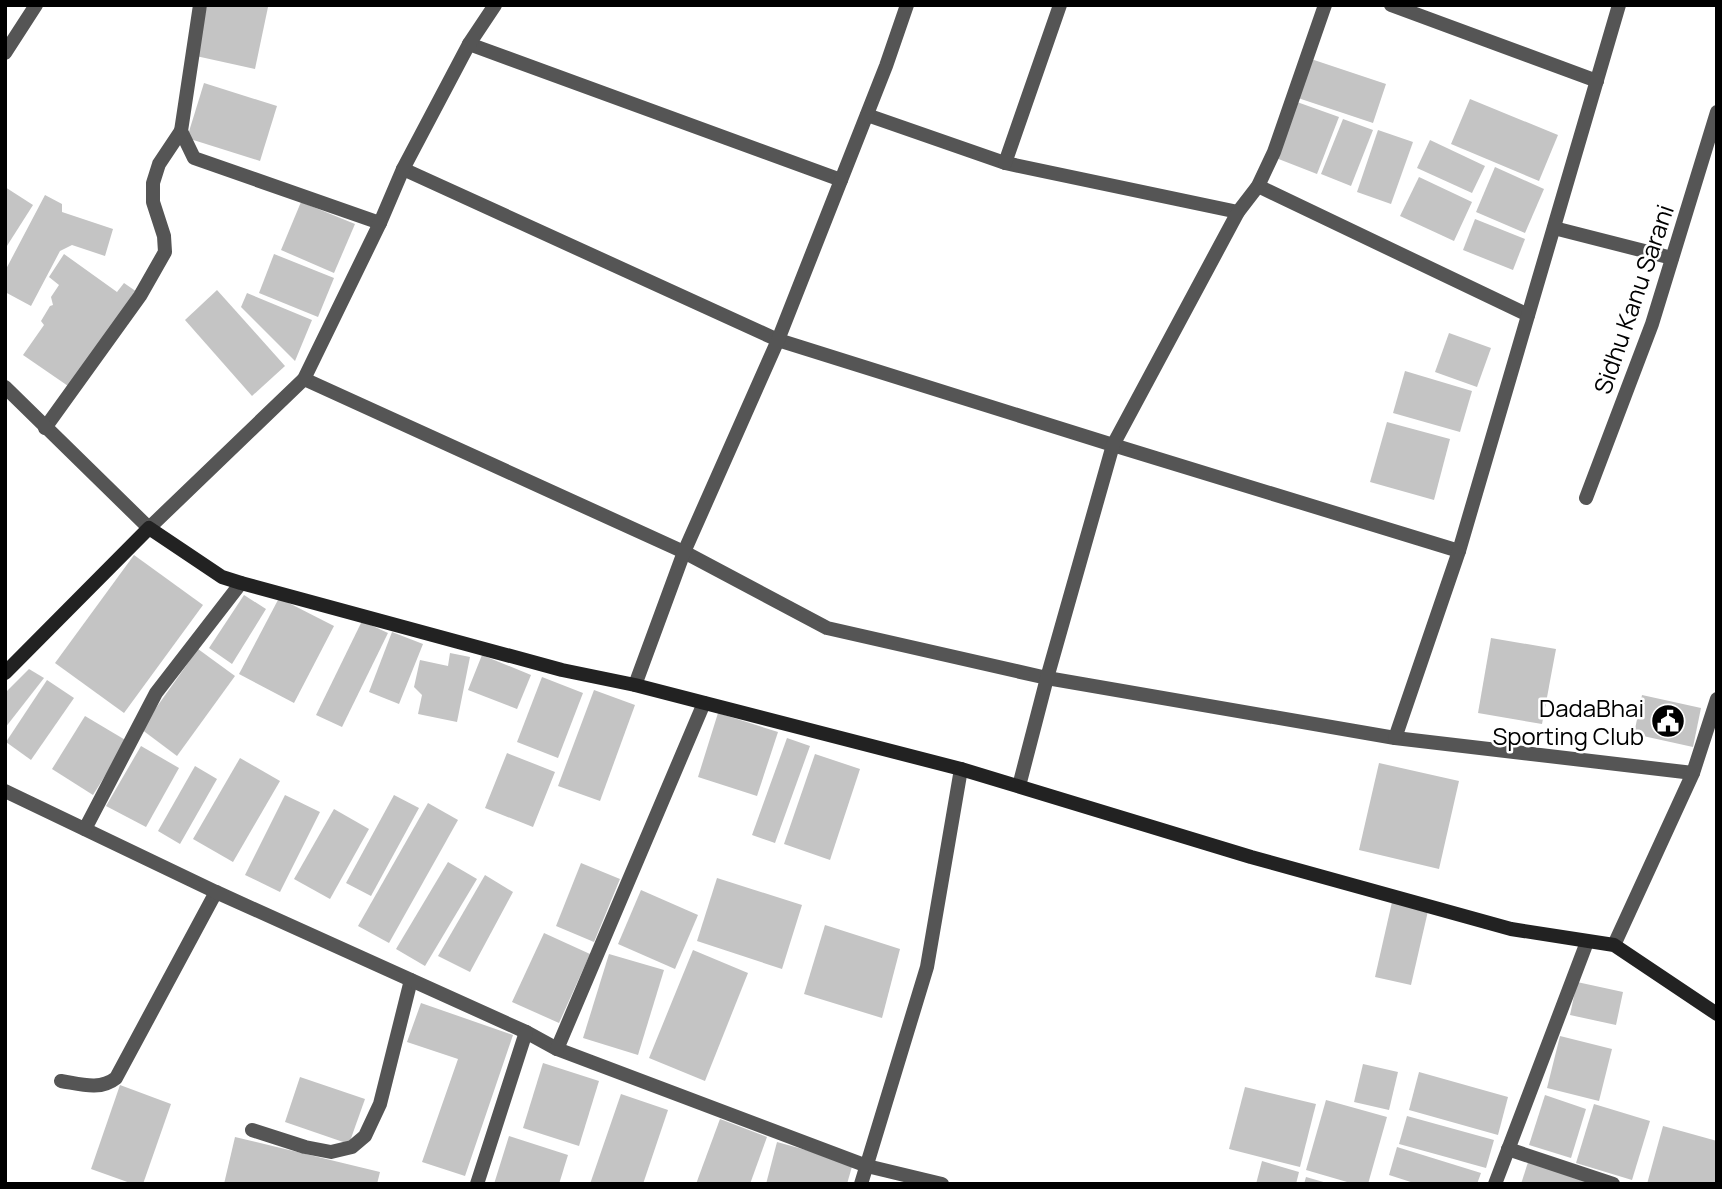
<svg xmlns="http://www.w3.org/2000/svg" width="1722" height="1189" viewBox="0 0 1722 1189" font-family="Manrope,sans-serif">
<rect width="100%" height="100%" fill="#fff"/>
<!-- building -->
<g fill="#c4c4c4">
<path d="M207,5H261L268,7L255,69L196,56Z"/>
<path d="M1311,59L1386,84L1373,123L1298,98Z"/>
<path d="M204,83L277,106L260,161L187,138Z"/>
<path d="M1470,99L1558,135L1539,181L1451,144Z"/>
<path d="M1297,102L1339,117L1317,174L1276,158Z"/>
<path d="M1343,119L1373,130L1351,186L1321,174Z"/>
<path d="M1378,130L1413,142L1391,204L1357,192Z"/>
<path d="M1430,140L1485,166L1472,193L1417,168Z"/>
<path d="M1495,167L1544,189L1525,233L1476,212Z"/>
<path d="M1419,177L1472,202L1454,241L1400,216Z"/>
<path d="M5,187L33,205L5,249Z"/>
<path d="M45,195L62,204V212L113,229L105,256L72,245L60,251L31,306L5,292V271Z"/>
<path d="M301,202L355,224L334,273L281,250Z"/>
<path d="M1475,219L1525,239L1513,270L1463,250Z"/>
<path d="M64,254L117,292L124,283L137,292L71,388L23,355L44,325L41,321L50,306L53,305L51,297L59,285L49,277Z"/>
<path d="M274,254L334,278L318,317L259,293Z"/>
<path d="M217,290L285,366L252,396L185,320Z"/>
<path d="M247,293L312,320L295,361L241,307Z"/>
<path d="M1449,333L1491,348L1477,387L1435,372Z"/>
<path d="M1405,371L1472,391L1460,432L1393,413Z"/>
<path d="M1387,422L1450,439L1434,500L1370,482Z"/>
<path d="M134,555L203,605L124,713L55,663Z"/>
<path d="M244,595L266,609L232,664L209,648Z"/>
<path d="M279,598L334,626L294,703L239,674Z"/>
<path d="M362,621L388,633L342,727L316,715Z"/>
<path d="M392,632L423,644L399,704L369,692Z"/>
<path d="M1491,638L1556,649L1542,724L1478,713Z"/>
<path d="M198,649L235,676L177,756L141,729Z"/>
<path d="M450,653L470,657L457,722L418,714L422,695L414,687L420,660L448,666Z"/>
<path d="M482,655L531,675L517,709L468,690Z"/>
<path d="M29,669L44,678L5,728V693Z"/>
<path d="M542,677L583,693L558,758L517,742Z"/>
<path d="M47,680L74,698L31,760L6,742Z"/>
<path d="M594,690L635,705L600,801L558,786Z"/>
<path d="M1642,695L1701,708L1693,747L1634,734Z"/>
<path d="M718,713L778,732L757,796L698,777Z"/>
<path d="M85,716L127,741L93,795L52,769Z"/>
<path d="M787,738L810,746L775,843L752,835Z"/>
<path d="M141,746L179,768L146,827L106,806Z"/>
<path d="M507,753L555,772L533,827L485,808Z"/>
<path d="M815,754L860,769L830,860L784,844Z"/>
<path d="M240,758L280,781L233,862L193,839Z"/>
<path d="M1379,763L1459,781L1439,869L1359,850Z"/>
<path d="M195,766L217,779L180,844L158,831Z"/>
<path d="M285,795L320,812L280,892L245,875Z"/>
<path d="M394,795L419,808L371,896L346,883Z"/>
<path d="M428,803L458,820L389,943L358,926Z"/>
<path d="M334,809L369,829L330,899L294,879Z"/>
<path d="M448,862L477,879L425,966L396,949Z"/>
<path d="M581,863L620,879L594,942L556,926Z"/>
<path d="M485,875L513,892L470,972L438,956Z"/>
<path d="M717,878L802,905L782,969L697,941Z"/>
<path d="M641,890L698,915L675,969L618,944Z"/>
<path d="M1392,902L1428,911L1411,985L1375,977Z"/>
<path d="M825,925L900,949L882,1018L804,994Z"/>
<path d="M544,933L590,954L559,1023L512,1002Z"/>
<path d="M693,950L748,973L705,1081L649,1058Z"/>
<path d="M609,954L664,970L638,1055L583,1038Z"/>
<path d="M1577,982L1623,992L1616,1025L1570,1015Z"/>
<path d="M421,1003L513,1035L465,1176L422,1162L458,1059L407,1042Z"/>
<path d="M1560,1036L1612,1049L1599,1101L1547,1088Z"/>
<path d="M543,1063L599,1081L579,1146L523,1128Z"/>
<path d="M1363,1064L1398,1072L1389,1110L1354,1102Z"/>
<path d="M1419,1072L1508,1097L1498,1135L1409,1110Z"/>
<path d="M300,1077L365,1099L349,1144L285,1122Z"/>
<path d="M120,1085L171,1104L143,1184H133L91,1169Z"/>
<path d="M1245,1087L1316,1104L1300,1167L1229,1149Z"/>
<path d="M621,1094L668,1110L643,1184H590Z"/>
<path d="M1545,1095L1586,1109L1571,1158L1529,1145Z"/>
<path d="M1326,1100L1387,1117L1368,1184H1354L1306,1170Z"/>
<path d="M1594,1104L1650,1121L1632,1180L1576,1163Z"/>
<path d="M1407,1116L1494,1140L1486,1168L1399,1144Z"/>
<path d="M720,1119L767,1137L750,1184H696Z"/>
<path d="M1663,1126L1717,1141V1184H1647Z"/>
<path d="M509,1136L568,1155L559,1184H494Z"/>
<path d="M235,1137L380,1172L377,1184H224Z"/>
<path d="M777,1142L853,1163L847,1184H766Z"/>
<path d="M1397,1147L1481,1173L1477,1184H1417L1389,1175Z"/>
<path d="M1529,1159L1590,1180L1589,1184H1521Z"/>
<path d="M1262,1161L1299,1172L1296,1184H1256Z"/>
<path d="M1306,1177L1327,1183V1184H1304Z"/>
</g>
<g fill="none" stroke-linecap="round" stroke-linejoin="round">
<!-- service -->
<g stroke="#555" stroke-width="14">
<path d="M61,1081C80,1084 100,1091 116,1078L216,892"/>
<path d="M252,1130L305,1147L331,1152L352,1147L365,1136L380,1104L411,980"/>
</g>
<!-- minor -->
<g stroke="#555" stroke-width="14">
<path d="M200,5L181,131L194,158L380,223"/>
<path d="M1391,5L1597,81"/>
<path d="M469,44L841,180"/>
<path d="M5,53L36,5"/>
<path d="M867,115L1005,163L1238,212"/>
<path d="M1005,163L1060,5"/>
<path d="M403,169L778,340L1113,445L1459,551"/>
<path d="M1258,186L1528,315"/>
<path d="M1554,228L1672,258"/>
<path d="M304,379L684,552L827,628L1047,678L1395,738L1693,773"/>
<path d="M45,428L140,296L165,252L164,236L153,202V183L159,164L181,131"/>
<path d="M1586,498L1652,324L1717,112"/>
<path d="M635,685L684,552L778,340L886,66L907,5"/>
<path d="M1395,738L1459,551L1619,5"/>
<path d="M1019,786L1047,678L1113,445L1238,212L1258,186L1274,152L1325,5"/>
<path d="M5,791L216,892L526,1032L557,1049L867,1166L942,1184"/>
<path d="M85,829L156,693L241,583"/>
<path d="M1614,945L1693,773L1717,699"/>
<path d="M557,1049L704,703"/>
<path d="M1508,1149L1613,1184"/>
<path d="M477,1184L526,1032"/>
<path d="M861,1184L927,967L961,769"/>
<path d="M1495,1184L1587,942"/>
</g>
<!-- tertiary -->
<path stroke="#555" stroke-width="14" d="M5,387L149,528L304,379L380,223L403,169L469,44L495,5"/>
<!-- secondary -->
<path stroke="#222" stroke-width="14" d="M5,673L149,528L222,577L241,583L562,670L635,685L961,769L1251,857L1511,929L1614,945L1717,1014"/>
</g>
<!-- icons -->
<defs>
<g id="civic-disc" transform="scale(1.75)"><circle r="9.5" fill="#000" stroke="#fff"/><path d="M-.6-6.5H3V-4.5H.6V-3L4-1V1h2V6H-6V1h2V-1L-.6-3ZM-1.2 2.5V6h2.4V2.5Z" fill="#fff"/></g>
</defs>
<g fill-rule="evenodd">
<use href="#civic-disc" x="1668" y="721"/>
</g>
<g text-anchor="middle" dominant-baseline="central" stroke-width="5" stroke-linejoin="round" paint-order="stroke">
<!-- street labels -->
<g font-size="24" fill="#000" stroke="#fff">
<text transform="translate(1633 299) rotate(-71)">Sidhu Kanu Sarani</text>
</g>
<!-- poi labels -->
<g font-size="24" fill="#000" stroke="#fff" text-anchor="end">
<text x="1644" y="707">DadaBhai<tspan x="1644" dy="28">Sporting Club</tspan></text>
</g>
</g>
<!-- border -->
<rect width="1722" height="1189" fill="none" stroke="#000000" stroke-width="14"/>
</svg>
